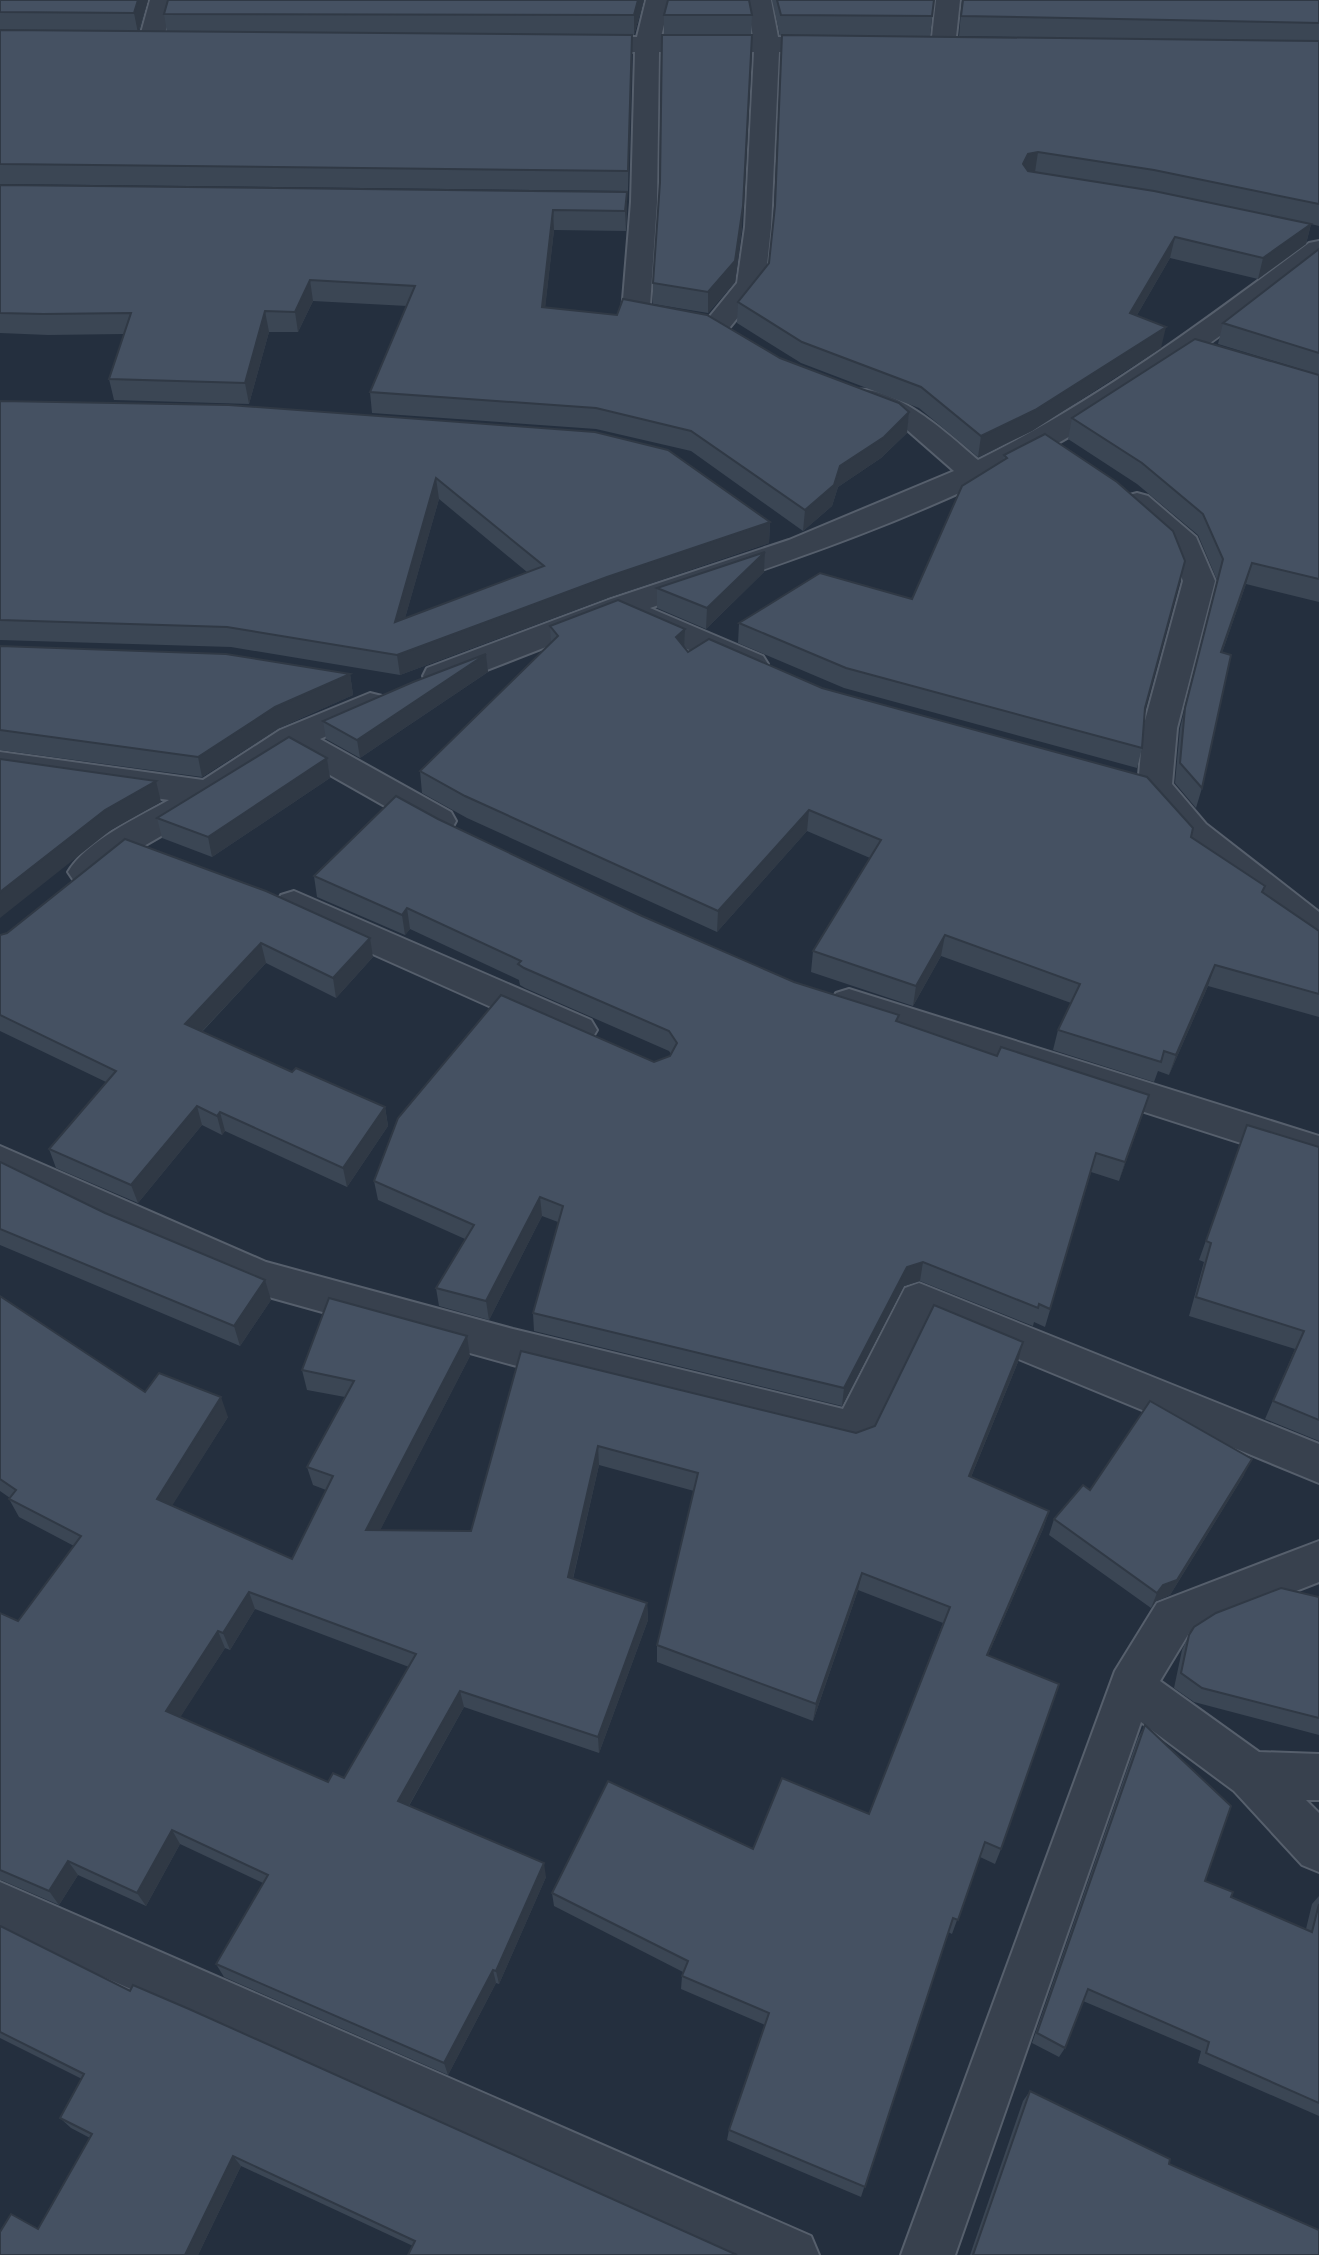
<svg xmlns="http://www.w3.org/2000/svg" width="1319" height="2255" viewBox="0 0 1319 2255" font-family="'Space Grotesk',sans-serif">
<rect width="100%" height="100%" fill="#242f3e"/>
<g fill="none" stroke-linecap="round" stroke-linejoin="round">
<!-- minor casing -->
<g stroke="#565f6c" stroke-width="4">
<g id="minor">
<path d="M150,0H174L162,44L159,49H141L138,44Z"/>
<path d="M646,0H670L661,37H753L747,0H771L778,37L834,38L843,40L846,45L843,50L834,52H779L771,227L765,284L726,332L716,334L706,332L702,326L737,283L745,227L754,52H659L657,202L650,306L686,313L690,319L686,325L676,327L626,318L622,312L631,202L635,52L580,51L571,49L568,44L571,39L580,37H637Z"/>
<path d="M936,0H960L955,46L952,51H934L931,46Z"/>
<path d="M1319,241V262C1233,326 1147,393 1053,446C927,516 785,563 650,608L763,656L768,664L763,672L752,675L741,672L626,623L623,617L451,684L439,687L427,684L423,676L427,668L608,600L789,540L954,471L898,422L848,403L843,397L848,391C890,380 948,434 978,460C1097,401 1203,322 1309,243Z"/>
<path d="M1137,493L1148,496L1196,537L1215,581L1177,728L1172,784L1206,824L1319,912V946L1306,942L1182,842L1138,787L1143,728L1183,581L1171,549L1122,503L1126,496Z"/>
<path d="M370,693L382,696L387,704L382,712L320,739L451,812L456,821L451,830L439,834L427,830L293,754L220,802L137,850L98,881L86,885L74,881L68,872C86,841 139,817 169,800L0,776V752L203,780L280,730Z"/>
<path d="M294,891L591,1020L597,1030L591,1040L578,1045L565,1040L281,913L276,904L281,895Z"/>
<path d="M849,989L1319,1136V1168L836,1013L831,1003L836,993Z"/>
<path d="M0,1146L266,1262L513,1329L843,1409L905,1288L919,1283L1319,1444V1483L929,1322L869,1444L854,1450L513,1365L258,1294L0,1179Z"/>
<path d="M1319,1541V1582L1189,1633L1160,1681L1259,1752L1319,1754V1800H1306L1319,1813V1872L1302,1865L1234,1791L1141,1722L955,2255H901L1115,1671L1157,1603Z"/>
<path d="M0,1882L811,2236L819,2255H731L0,1931Z"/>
</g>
</g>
<!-- minor -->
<use href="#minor" fill="#38414e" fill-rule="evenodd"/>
</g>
<!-- wall -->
<g fill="#3b4654" fill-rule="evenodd">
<path d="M0,0H148L139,31L167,32L164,14L168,0H644L634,35H632L628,191L0,184Z"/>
<path d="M772,0H934L930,36H798L1071,38L959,36L962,0H1319V226L1311,224L1306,244L1258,279L1170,258L1137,315L1161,348L1032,431L978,457L919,408L801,363L737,323L738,302L769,263L775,207L782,35H780Z"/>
<path d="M664,15H752L751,35H664Z"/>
<path d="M0,185L627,192V213L626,231L554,230L545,307L780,358L909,412L907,433L881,458L838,487L832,506L803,531L691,451L596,429L372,413L370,392L407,306L313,301L298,332H269L249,404L114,400L109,379L124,334L48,335L0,333Z"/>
<path d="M742,227L735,282L708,313L653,304V283Z"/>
<path d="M1319,249V602L1246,584L1222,653L1202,788L1196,808L1175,783L1180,728L1217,580L1198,535L1137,484L1068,439L1072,418L1310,372L1218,344L1223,323Z"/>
<path d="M0,401L770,522L769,543L607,598L400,675L231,647L0,640ZM439,499L527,572L405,618Z"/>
<path d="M1045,434L1145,711L1142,748L1137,768L844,688L738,643L739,623L912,599L1003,460L1004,455Z"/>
<path d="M765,552L764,572L706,629L657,608V588Z"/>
<path d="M550,626L685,629L684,648L688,652L822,688L1191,837L1263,892L1319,931V1017L1208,986L1169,1075L1158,1071L1154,1082L1053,1050L1058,1030L1071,1003L941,956L913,1006L811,972L813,951L870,858L807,831L717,932L467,818L422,793L420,771L551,643Z"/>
<path d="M0,646L350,674L353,695L279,728L202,777L0,750Z"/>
<path d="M486,654L488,672L360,758L326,739L323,721Z"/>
<path d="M327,758L330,778L212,857L162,838L157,818Z"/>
<path d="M438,819L642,916L794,982L898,1022L997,1056L1149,1095L1119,1181L1091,1172L1045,1327L1034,1322L1033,1326L920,1281L904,1286L842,1406L534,1331L533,1313L558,1222L542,1216L489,1320L439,1306L436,1288L465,1239L378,1200L374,1181L654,1062L670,1056L671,1054L669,1051L525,988L520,985L519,980L410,929L405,935L317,897L314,876Z"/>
<path d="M125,839L373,957L336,998L266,963L202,1032L292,1072L385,1107L388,1126L347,1187L225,1131L222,1135L202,1125L138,1203L56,1168L49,1149L106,1082L0,1031V935L7,933Z"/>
<path d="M1247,1125L1319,1147V1441L1265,1419L1295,1349L1189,1316L1204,1262L1199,1260Z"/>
<path d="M0,1162L271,1300L240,1346L0,1245Z"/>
<path d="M0,1296L145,1392L228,1417L172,1505L292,1559L326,1490L313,1485L307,1467L345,1397L307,1390L302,1370L470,1356L380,1530L471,1531L521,1351L856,1433L875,1426L1023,1342L1018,1362L971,1477L1049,1511L1043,1529L988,1655L1001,1849L995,1864L980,1857L952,1934L948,1932L861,2197L727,2140L729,2130L765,2025L681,1989L682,1976L683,1972L554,1906L552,1893L753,1849L869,1814L943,1623L858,1590L813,1721L657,1662V1645L694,1491L599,1465L573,1579L647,1603L648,1620L599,1753L464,1707L409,1806L546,1877L499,1984L496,1983L448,2075L224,1977L216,1964L263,1883L180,1844L146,1906L78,1875L59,1905L1,1880H0V1613L18,1621L74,1546L19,1517L9,1499L10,1498L0,1491ZM255,1609L409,1667L344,1778L328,1782L180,1717L225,1648L230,1650Z"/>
<path d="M1244,1475L1170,1595L1156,1601L1151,1608L1049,1535L1054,1519L1090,1490Z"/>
<path d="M1319,1597V1735L1194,1702L1174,1688L1182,1650L1189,1635Z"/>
<path d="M1145,1725L1205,1881L1231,1897L1306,1929L1312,1904L1319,1896V2116L1198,2063L1201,2051L1083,2001L1065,2048L1059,2057L1032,2043L1138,1738Z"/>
<path d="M0,1926L130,1991L737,2255L413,2246L241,2166L198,2255H0L38,2229L90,2138L71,2128L60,2118L82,2079L0,2038Z"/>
<path d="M1030,2091L1169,2164L1319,2255H970L1023,2101Z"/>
</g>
<!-- shaded-wall -->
<g fill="#303945">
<path d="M138,0H148L138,33L134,13Z"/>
<path d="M638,0H644L634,35V15Z"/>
<path d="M632,35V56L628,191V171Z"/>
<path d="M752,35L742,227L735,282L708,313V292Z"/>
<path d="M1038,152L1035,172L1025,174L1023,164L1028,154Z"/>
<path d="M627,192V213L626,231L625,211Z"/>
<path d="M553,210L554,230L543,328L542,307Z"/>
<path d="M1311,224L1306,244L1258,279L1263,258Z"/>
<path d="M1175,237L1170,258L1126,334L1130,313Z"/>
<path d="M310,280L313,301L298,332L295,312Z"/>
<path d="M265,311L269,332L249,404L245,383Z"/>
<path d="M1166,327L1161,348L1032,431L978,457L981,436Z"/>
<path d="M909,412L907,433L881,458L838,487L832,506L803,531L805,510L840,466Z"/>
<path d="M436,478L439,499L398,643L395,622Z"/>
<path d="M770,522L769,543L607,598L400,675L397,655L607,577Z"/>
<path d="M765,552L764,572L706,629L707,608Z"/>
<path d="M1252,563L1246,584L1215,673L1221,652Z"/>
<path d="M685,629L684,651L676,637Z"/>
<path d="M486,654L488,672L360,758L357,740Z"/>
<path d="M350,674L353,695L279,728L202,777L198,757L275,707Z"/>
<path d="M327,758L330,778L212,857L208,837Z"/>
<path d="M156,781L161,802L111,830L0,918V892L105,810Z"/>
<path d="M809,810L807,831L717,932L718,911Z"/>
<path d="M407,908L410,929L405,935L402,915Z"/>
<path d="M945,935L941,956L913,1006L916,986Z"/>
<path d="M370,938L373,957L336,998L333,978Z"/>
<path d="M261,943L266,963L190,1044L185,1024Z"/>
<path d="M1215,965L1208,986L1169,1075L1176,1055Z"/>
<path d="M1149,1095L1143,1114L1119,1181L1125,1162Z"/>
<path d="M197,1106L202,1125L138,1203L131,1185Z"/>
<path d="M385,1107L388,1126L347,1187L343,1168Z"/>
<path d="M220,1112L225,1131L222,1135L217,1116Z"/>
<path d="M540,1197L542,1216L489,1320L486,1301Z"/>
<path d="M923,1262L920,1281L904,1286L842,1406L844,1388L907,1267Z"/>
<path d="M265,1280L271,1300L240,1346L234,1326Z"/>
<path d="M467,1336L470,1356L371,1548L366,1530Z"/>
<path d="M1023,1342L1018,1362L964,1494L969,1476Z"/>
<path d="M221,1397L228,1417L165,1517L157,1499Z"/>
<path d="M598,1446L599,1465L569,1595L568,1577Z"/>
<path d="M1252,1459L1244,1475L1170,1595L1156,1601L1151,1608L1157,1593Z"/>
<path d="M1049,1511L1043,1529L981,1671L987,1655Z"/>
<path d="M862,1573L858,1590L813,1721L816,1704Z"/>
<path d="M249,1592L255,1609L230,1650L223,1633Z"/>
<path d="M647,1603L648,1620L599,1753L598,1737Z"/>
<path d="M218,1631L225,1648L174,1727L166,1711Z"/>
<path d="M460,1691L464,1707L403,1816L398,1801Z"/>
<path d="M172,1830L180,1844L146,1906L137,1893Z"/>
<path d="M68,1861L78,1875L59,1905L49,1891Z"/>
<path d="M544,1863L546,1877L499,1984L496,1971Z"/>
<path d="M493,1970L496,1983L448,2075L444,2063Z"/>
<path d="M233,2156L241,2166L198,2255H185Z"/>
</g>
<!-- building -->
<g fill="#455162" stroke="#303945" stroke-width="2" fill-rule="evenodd">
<path d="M0,0H138L134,13L0,12Z"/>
<path d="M168,0H638L634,15L164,14Z"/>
<path d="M668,0H749L752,15H664Z"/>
<path d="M777,0H934L932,16L781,15Z"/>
<path d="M963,0H1319V23L961,16Z"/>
<path d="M0,30L632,35L628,171L0,164Z"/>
<path d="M662,35H752L743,206L735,261L708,292L653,283L660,182Z"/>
<path d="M782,35L1319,41V204L1154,170L1038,152L1028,154L1023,164L1028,171L1154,191L1311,224L1263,258L1175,237L1130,313L1166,327L1035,410L981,436L921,387L802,342L738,302L769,263L775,206Z"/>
<path d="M0,185L627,192L625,211L553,210L542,307L617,315L623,299L707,315L780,358L899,403L909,412L884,437L840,466L834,485L805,510L691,431L596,408L370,392L415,286L310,280L295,312L265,311L245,383L109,379L131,313L43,314L0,313Z"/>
<path d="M1319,249V353L1223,323Z"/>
<path d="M1195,339L1319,375V579L1252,563L1221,652L1231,655L1202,788L1180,763L1185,708L1223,559L1203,514L1142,463L1072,418Z"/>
<path d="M0,401L229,405L595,432L668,450L770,522L607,577L397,655L227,627L0,620ZM436,478L544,566L395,622Z"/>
<path d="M1045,434L1117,482L1173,531L1185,561L1145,708L1142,748L846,668L739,623L820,573L912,599L962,486L1007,458L1004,455Z"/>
<path d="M765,552L707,608L657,588Z"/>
<path d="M618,600L685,629L676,637L688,652L709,639L822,688L1147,777L1193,828L1191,837L1265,886L1262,892L1319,931V994L1215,965L1176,1055L1164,1051L1161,1062L1058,1030L1080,984L945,935L916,986L813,951L881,840L809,810L718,911L465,796L420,771L558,636L550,626Z"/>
<path d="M0,646L226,654L350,674L275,707L198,757L0,730Z"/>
<path d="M486,654L357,740L323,721L413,682Z"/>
<path d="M289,737L327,758L208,837L157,818Z"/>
<path d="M0,759L156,781L105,810L0,892Z"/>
<path d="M396,796L438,819L642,916L794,982L899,1015L896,1021L997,1056L1001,1047L1149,1095L1125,1162L1096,1153L1050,1309L1039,1304L1038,1308L923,1262L907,1267L844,1388L533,1313L563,1206L540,1197L486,1301L436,1288L474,1225L374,1181L398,1118L501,995L654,1062L670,1056L677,1043L669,1031L524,968L518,964L521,961L407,908L402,915L314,876Z"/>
<path d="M125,839L266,891L370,938L333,978L261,943L185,1024L292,1072L296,1068L385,1107L343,1168L220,1112L217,1116L197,1106L131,1185L49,1149L116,1071L0,1015V935L7,933Z"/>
<path d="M1247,1125L1319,1147V1420L1273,1401L1304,1331L1196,1297L1211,1243L1206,1241Z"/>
<path d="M0,1162L105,1213L265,1280L234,1326L0,1229Z"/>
<path d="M0,1296L145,1392L159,1373L221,1397L157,1499L292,1559L333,1476L307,1467L354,1381L302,1370L329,1298L467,1336L366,1530L471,1531L521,1351L856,1433L875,1426L934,1305L1023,1342L969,1476L1049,1511L987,1655L1059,1684L1001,1849L985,1842L958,1920L953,1918L865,2187L729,2130L769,2013L682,1976L688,1961L552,1893L608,1781L753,1849L782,1778L869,1814L950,1607L862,1573L816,1704L657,1645L698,1473L598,1446L568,1577L647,1603L598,1737L460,1691L398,1801L544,1863L496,1971L493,1970L444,2063L216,1964L268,1875L172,1830L137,1893L68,1861L49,1891L0,1870V1613L18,1621L81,1536L9,1499L16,1490L0,1479ZM249,1592L416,1654L344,1778L333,1773L328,1782L166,1711L218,1631L223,1633Z"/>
<path d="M1150,1401L1252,1459L1177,1580L1163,1585L1157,1593L1054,1519L1083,1485L1090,1490Z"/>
<path d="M1281,1588L1319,1597V1718L1202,1688L1181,1673L1189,1635L1194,1627L1216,1613Z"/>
<path d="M1145,1725L1231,1806L1205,1881L1233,1892L1231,1897L1312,1932L1319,1904V2103L1206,2053L1209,2042L1088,1989L1065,2048L1037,2033Z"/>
<path d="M0,1926L130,1991L133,1985L189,2009L737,2255H408L415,2241L233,2156L185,2255H0V2232L11,2214L38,2229L92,2134L60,2118L84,2074L0,2032Z"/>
<path d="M1030,2091L1170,2159L1169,2164L1319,2230V2255H973Z"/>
</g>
</svg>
